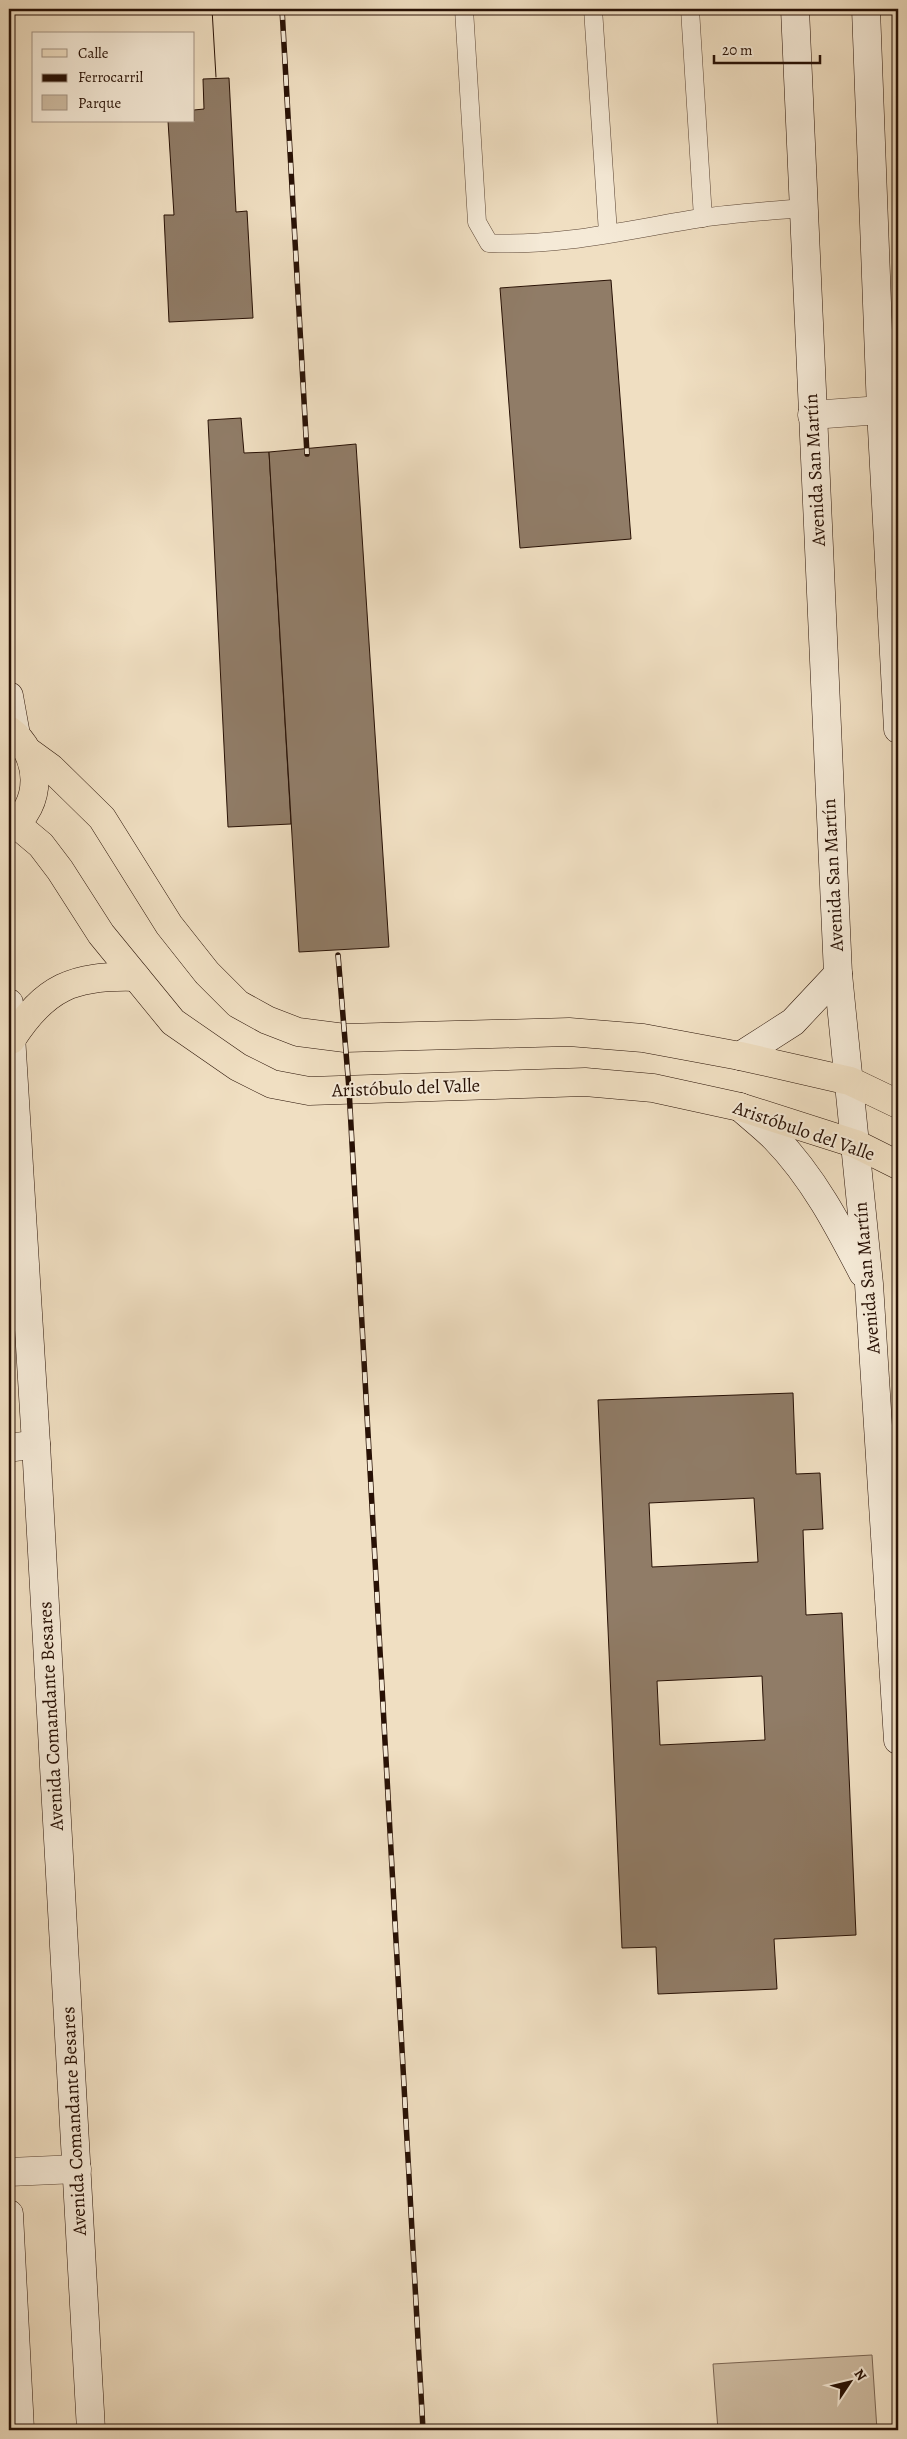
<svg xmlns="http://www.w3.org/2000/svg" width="907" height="2439" viewBox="0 0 907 2439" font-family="Alegreya,serif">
<rect width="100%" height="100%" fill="#f0dfc2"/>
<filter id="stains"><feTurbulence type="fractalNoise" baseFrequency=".004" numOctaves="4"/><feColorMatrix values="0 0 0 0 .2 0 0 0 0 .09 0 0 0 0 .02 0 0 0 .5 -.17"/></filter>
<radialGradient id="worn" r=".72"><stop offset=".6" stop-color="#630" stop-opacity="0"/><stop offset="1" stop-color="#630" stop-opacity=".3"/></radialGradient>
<!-- green -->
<path fill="#cebca2" stroke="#7b6654" d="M872,2355L877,2430H718L713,2364Z"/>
<!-- building -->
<g fill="#907c67" stroke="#281105" fill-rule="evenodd">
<path d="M229,78L236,212L247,211L253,318L169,322L164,215H174L168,121H194V110L204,109L203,79Z"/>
<path d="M611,280L631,539L520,548L500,288Z"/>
<path d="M241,418L244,453L269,452L291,824L228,827L208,420Z"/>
<path d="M356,444L389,947L299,952L269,452Z"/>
<path d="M793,1393L796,1474L820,1473L823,1529L803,1530L806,1615L842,1613L856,1935L774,1939L777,1989L658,1994L656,1947L622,1948L598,1400ZM754,1498L758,1562L652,1567L649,1503ZM762,1676L765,1740L660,1745L657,1681Z"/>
</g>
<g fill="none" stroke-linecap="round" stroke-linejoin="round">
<!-- lane casing -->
<g stroke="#5a4434" stroke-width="19">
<g id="lane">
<path d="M464,9L477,222L489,243C559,247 631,229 701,218C735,213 769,211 803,208"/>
<path d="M593,9L608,233"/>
<path d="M690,9L703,218"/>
</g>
</g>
<!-- street casing -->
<g stroke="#5a4434" stroke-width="29">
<g id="street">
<path d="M812,415L881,410L898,414"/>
<path d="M9,1448L36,1444"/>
<path d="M9,2172L77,2169"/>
</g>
</g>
<!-- secondary casing -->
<g stroke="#281105" stroke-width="29">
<g id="secondary">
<path d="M795,9L838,974L869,1284L898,1740"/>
<path d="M866,9L881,410L898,729"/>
<path d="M9,696L16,735"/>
<path d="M9,1003L36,1444L91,2430"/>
<path d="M740,1056L793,1022L838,974"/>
<path d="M740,1107C751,1117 764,1127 775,1138C813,1177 838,1225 863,1273"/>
<path d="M9,2214L20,2430"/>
</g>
</g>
<!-- primary casing -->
<g stroke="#281105" stroke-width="29">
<g id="primary">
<path d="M9,730C42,754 44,805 9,829"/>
<path d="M29,752L51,768L102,818L169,925L207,973L238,1004L267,1020L298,1032L345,1038L569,1032L643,1038L740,1056L850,1081L898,1104"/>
<path d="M16,824L41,845L60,870L101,934L173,1022L238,1067L272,1084L309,1091L585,1082L653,1088L740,1107L856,1144L898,1165"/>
<path d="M11,1040C45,987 73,975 136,977"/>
</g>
</g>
<!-- lane -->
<use href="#lane" stroke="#f5ead7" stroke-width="18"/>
<!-- street -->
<use href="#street" stroke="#f5ead7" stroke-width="28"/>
<!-- secondary -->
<use href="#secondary" stroke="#f5ead7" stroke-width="28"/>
<!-- primary -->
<use href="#primary" stroke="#f0dfc2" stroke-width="28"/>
<!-- tram -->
<path stroke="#281105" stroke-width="1" d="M212,9L216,77"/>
<!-- rail casing -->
<g stroke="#281105" stroke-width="5.5">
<g id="rail">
<path d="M282,9L307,454"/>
<path d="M338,955L349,1089L423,2430"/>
</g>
</g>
<!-- rail -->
<use href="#rail" stroke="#f5ead7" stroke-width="4" stroke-dasharray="11" stroke-linecap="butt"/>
</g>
<g text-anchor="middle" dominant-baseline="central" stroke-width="4" stroke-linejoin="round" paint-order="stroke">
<!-- street labels -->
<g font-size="19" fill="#281105" stroke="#f5ead7">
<text transform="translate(815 470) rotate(-93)">Avenida San Martín</text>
<text transform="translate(833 875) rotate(-93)">Avenida San Martín</text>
<text transform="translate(406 1088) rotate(-2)">Aristóbulo del Valle</text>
<text transform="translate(804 1131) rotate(19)">Aristóbulo del Valle</text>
<text transform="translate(867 1278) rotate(-95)">Avenida San Martín</text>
<text transform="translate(51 1716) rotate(-93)">Avenida Comandante Besares</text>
<text transform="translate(74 2121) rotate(-93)">Avenida Comandante Besares</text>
</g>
</g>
<!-- margin -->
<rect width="907" height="2439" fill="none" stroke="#f0dfc2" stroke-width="30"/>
<rect x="10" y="10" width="887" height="2419" fill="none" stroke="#281105" stroke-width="2.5"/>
<rect x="15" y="15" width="877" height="2409" fill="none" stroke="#281105"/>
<!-- legend -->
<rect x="32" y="32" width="162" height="90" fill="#f5ead7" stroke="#a39383"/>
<rect x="42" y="49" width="25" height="8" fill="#f0dfc2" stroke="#a39383"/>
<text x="78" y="58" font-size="15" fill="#281105">Calle</text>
<rect x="42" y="74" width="25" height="8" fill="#281105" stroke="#a39383"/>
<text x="78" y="82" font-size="15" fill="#281105">Ferrocarril</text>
<rect x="42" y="95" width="25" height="15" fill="#cebca2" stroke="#a39383"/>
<text x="78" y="108" font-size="15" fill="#281105">Parque</text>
<!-- north arrow -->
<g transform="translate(850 2382) rotate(55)" stroke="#f5ead7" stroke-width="4" paint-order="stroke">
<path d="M0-4L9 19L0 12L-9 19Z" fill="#281105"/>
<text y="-8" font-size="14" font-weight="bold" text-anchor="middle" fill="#281105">N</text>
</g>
<!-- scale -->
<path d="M714 55v8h106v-8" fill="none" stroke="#281105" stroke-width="2.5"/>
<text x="722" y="55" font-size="15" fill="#281105" stroke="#f5ead7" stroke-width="4" paint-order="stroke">20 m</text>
<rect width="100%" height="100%" filter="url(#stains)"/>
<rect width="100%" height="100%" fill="url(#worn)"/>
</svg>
